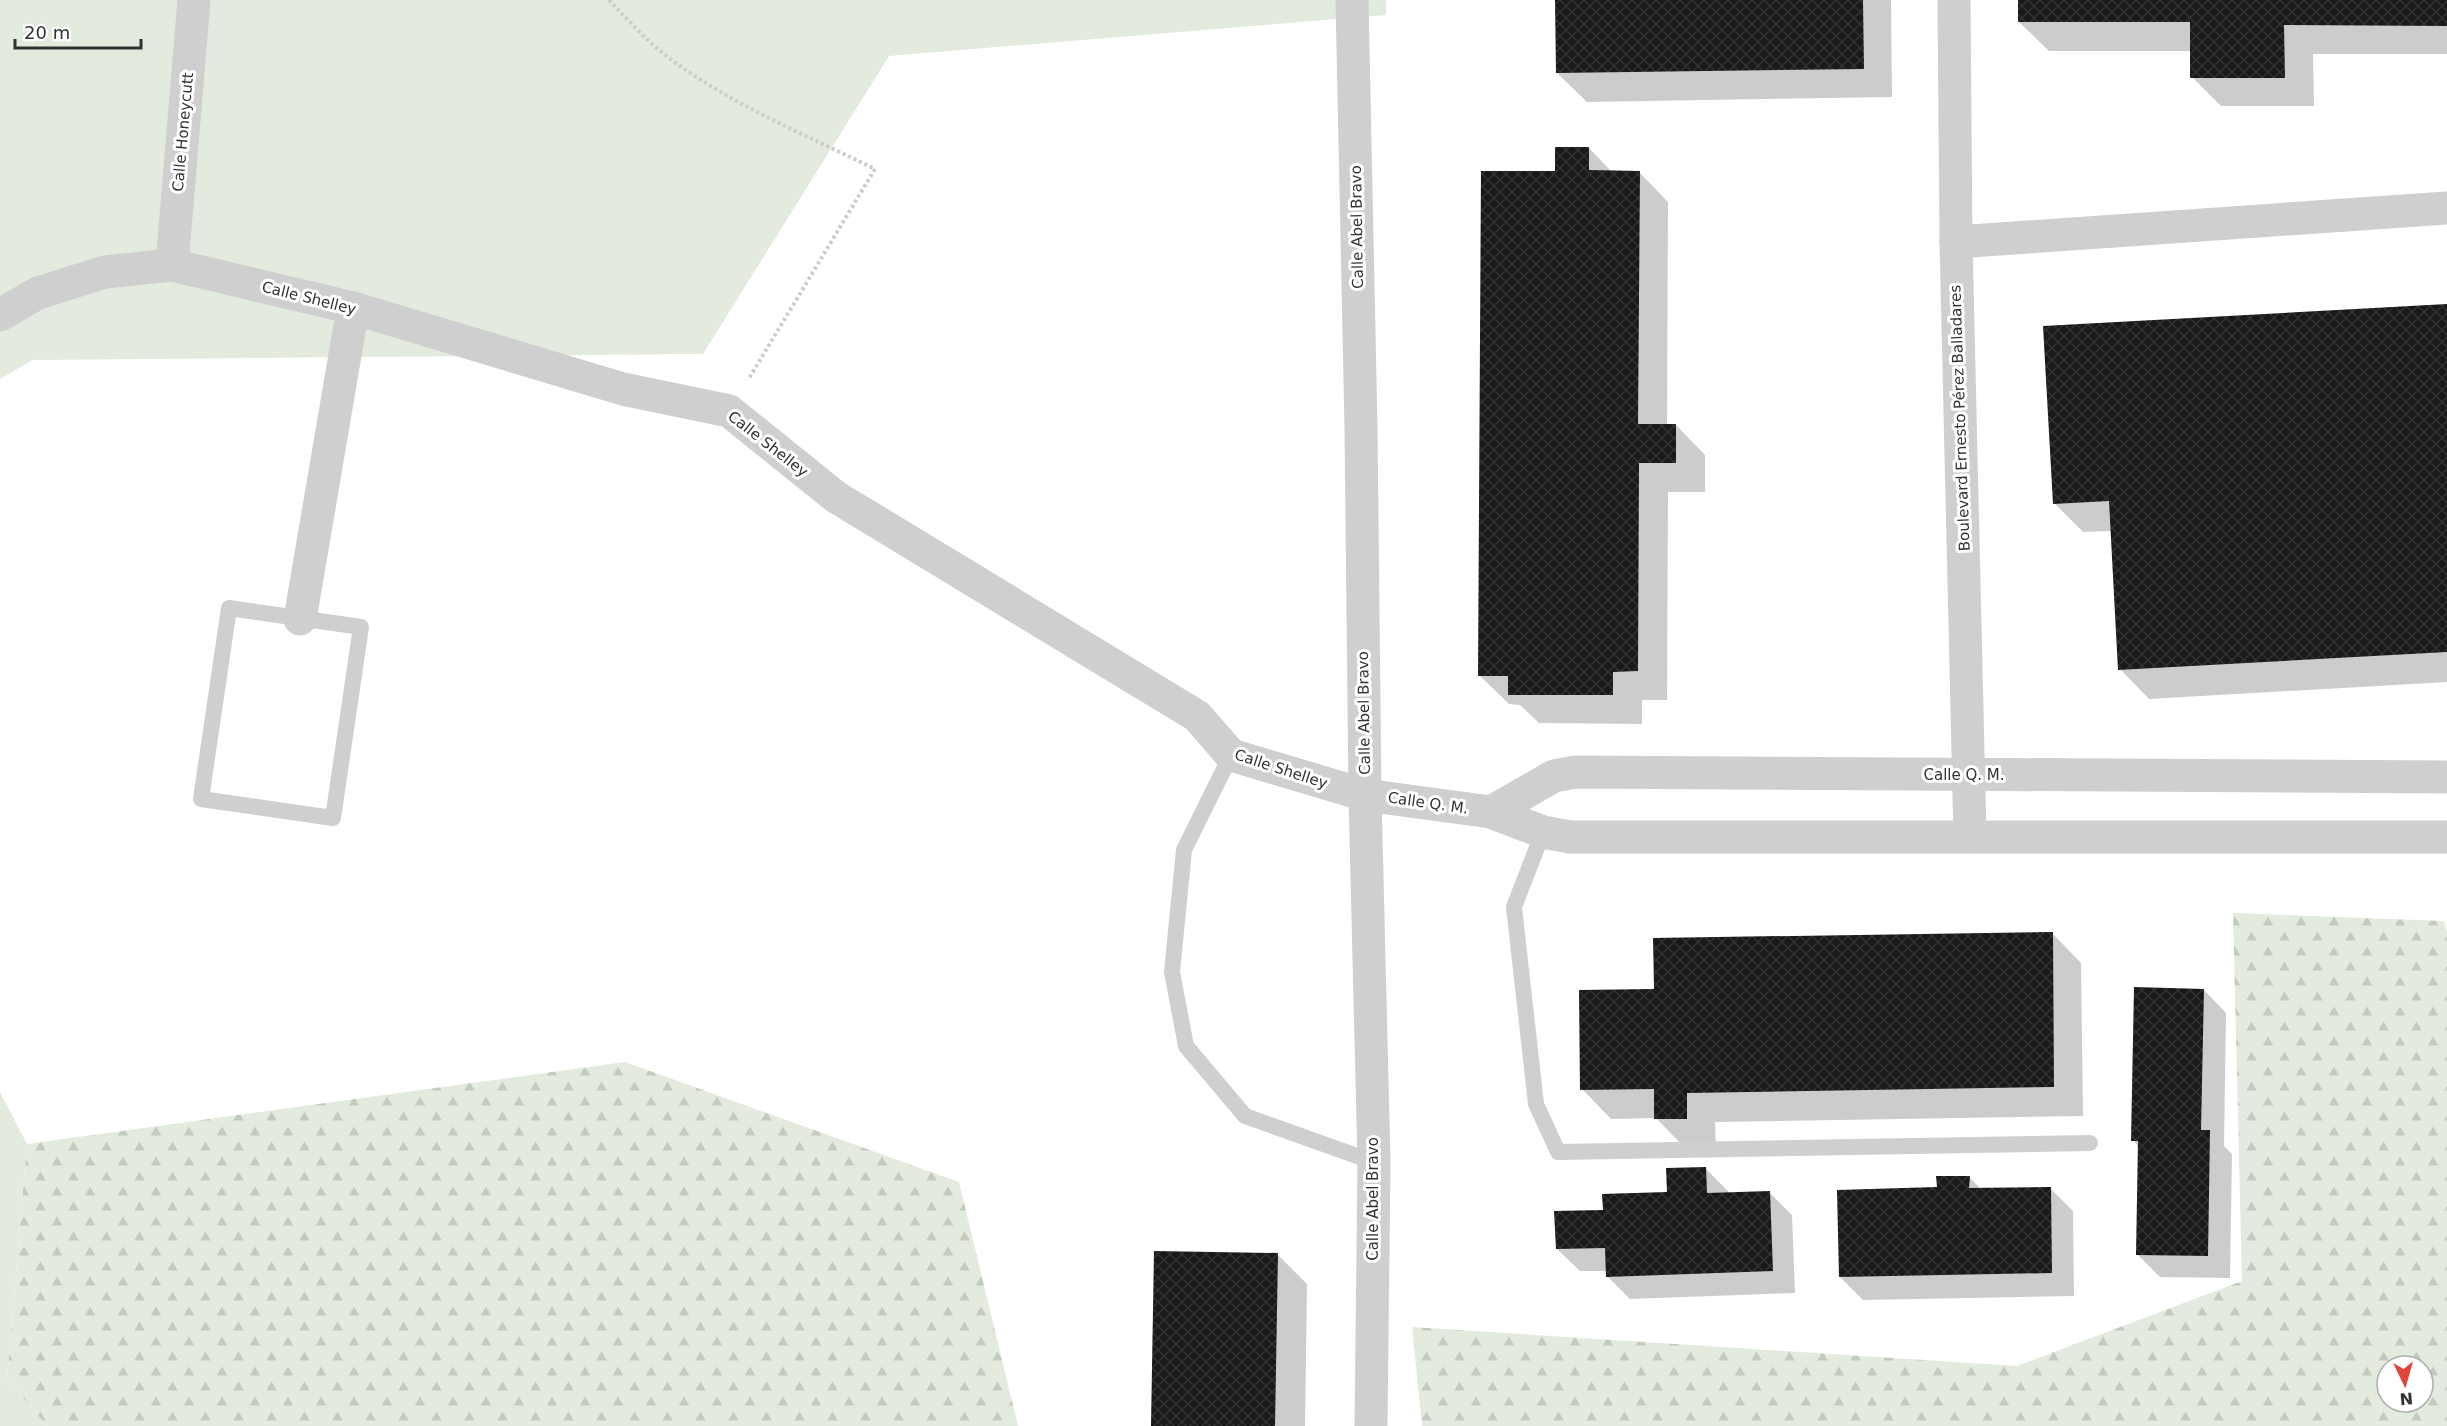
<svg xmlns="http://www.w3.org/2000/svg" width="2447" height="1426" viewBox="0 0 2447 1426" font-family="'DejaVu Sans',sans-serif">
<defs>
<pattern id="forest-firs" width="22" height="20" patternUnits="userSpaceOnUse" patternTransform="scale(1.5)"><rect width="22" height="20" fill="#e3ebde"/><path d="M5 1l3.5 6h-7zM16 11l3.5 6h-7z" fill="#c3cabf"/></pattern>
<pattern id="building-cross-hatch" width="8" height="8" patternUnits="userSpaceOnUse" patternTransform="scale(1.5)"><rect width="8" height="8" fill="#191919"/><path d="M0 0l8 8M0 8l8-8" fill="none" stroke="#323232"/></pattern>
</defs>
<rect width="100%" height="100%" fill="#fff"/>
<!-- grass -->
<g fill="#e3ebde">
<path d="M0,0H1386V15L889,56L703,354L33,360L0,379Z"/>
<path d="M0,1092L27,1144L7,1379L47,1426H0Z"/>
</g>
<!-- forest -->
<g fill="url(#forest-firs)" fill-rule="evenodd">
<path d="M2233,913L2444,921L2447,932V1426H1422L1412,1327L2017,1366L2242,1281ZM2387,1366H2423V1402H2387Z"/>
<path d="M625,1062L959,1182L1018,1426H47L7,1379L27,1144Z"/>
</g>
<!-- shadow -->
<g fill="#0003">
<path d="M1556,0H1891L1892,97L1587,102L1557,73Z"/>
<path d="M2020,0H2447V54H2313L2314,106H2221L2192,77V51H2049L2019,22Z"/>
<path d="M1589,148L1612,172H1639L1668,202L1667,425H1676L1705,455V492H1668L1667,700H1642V724L1539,723L1520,705L1509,704L1479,675L1556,173Z"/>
<path d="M2447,306V682L2149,699L2120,669L2112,531L2083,532L2054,503Z"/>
<path d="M2052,933L2081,963L2083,1116L1715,1122L1716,1148H1685L1656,1118L1611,1119L1582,1089L1655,990Z"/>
<path d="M2204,990L2226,1013L2224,1146L2232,1154L2230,1278L2160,1277L2137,1254L2139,1147L2133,1140Z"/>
<path d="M1705,1168L1728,1191V1194L1769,1192L1792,1215L1795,1293L1630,1299L1607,1276V1271H1580L1557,1249L1604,1211L1668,1194Z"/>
<path d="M1969,1177L1981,1189L2050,1188L2073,1211L2074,1296L1863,1300L1840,1277L1938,1189Z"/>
<path d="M1277,1254L1307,1284L1305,1426H1153Z"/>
</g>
<!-- building -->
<g fill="url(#building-cross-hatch)">
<path d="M1555,0H1863L1864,69L1556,73Z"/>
<path d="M2018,0H2447V26L2284,25L2285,78H2190V22H2018Z"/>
<path d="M1555,147H1589V170L1640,171L1638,424H1676V463H1639L1638,671L1613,672V695H1508V676H1478L1481,171H1555Z"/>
<path d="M2447,304V652L2118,670L2109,501L2053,504L2043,326Z"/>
<path d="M2053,932L2054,1087L1687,1093V1119H1654V1089L1580,1090L1579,990L1654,989L1653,938Z"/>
<path d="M2134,987L2204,989L2201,1130H2210L2208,1256L2136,1255L2138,1141H2131Z"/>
<path d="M1706,1167L1707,1193L1770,1191L1773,1271L1606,1277L1605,1248L1556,1249L1554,1211L1603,1210L1602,1194L1667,1192L1666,1168Z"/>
<path d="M1936,1176H1970L1969,1188L2051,1187L2052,1273L1839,1277L1837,1190L1937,1187Z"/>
<path d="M1154,1251L1278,1253L1275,1426H1151Z"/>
</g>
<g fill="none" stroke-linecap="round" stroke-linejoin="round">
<!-- path -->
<path stroke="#ccc" stroke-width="4" stroke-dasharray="3 3" stroke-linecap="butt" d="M609,0C630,22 651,46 676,63C737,107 808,136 875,169L748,380"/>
<!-- service -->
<g stroke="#cfcfcf" stroke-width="16">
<path d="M229,608L361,627L333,818L201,799Z"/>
<path d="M1231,755L1184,850L1172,972L1186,1046L1245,1116L1374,1162"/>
<path d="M1543,832L1514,907L1536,1104L1558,1152L2090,1143"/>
</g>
<!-- minor -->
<g stroke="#cfcfcf" stroke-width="33">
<path d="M1352,0L1361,428L1365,795L1374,1162L1371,1426"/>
<path d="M1954,0L1956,242L1970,837"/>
<path d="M1956,242L2447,208"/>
<path d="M172,265L194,0"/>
<path d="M0,315L38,293L105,272L172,265L353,308L623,389L729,411L836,497L1197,716L1231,755L1365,795L1491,812L1543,832L1570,837H2447"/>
<path d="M300,619L353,308"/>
<path d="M1491,812L1554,776L1575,772L2447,777"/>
</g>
</g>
<g text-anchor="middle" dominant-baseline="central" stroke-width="6" stroke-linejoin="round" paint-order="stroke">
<!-- street labels -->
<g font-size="15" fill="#323232" stroke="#fff">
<text transform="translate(183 132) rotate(-85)">Calle Honeycutt</text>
<text transform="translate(1357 227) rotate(-91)">Calle Abel Bravo</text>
<text transform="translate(309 298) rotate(14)">Calle Shelley</text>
<text transform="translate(1960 418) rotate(-92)">Boulevard Ernesto Pérez Balladares</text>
<text transform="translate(768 444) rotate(38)">Calle Shelley</text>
<text transform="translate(1364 713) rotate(-91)">Calle Abel Bravo</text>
<text transform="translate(1281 769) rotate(18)">Calle Shelley</text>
<text x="1964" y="775">Calle Q. M.</text>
<text transform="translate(1428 803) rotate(8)">Calle Q. M.</text>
<text transform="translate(1373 1199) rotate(-90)">Calle Abel Bravo</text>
</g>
</g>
<!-- north arrow -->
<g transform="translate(2405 1384) rotate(175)"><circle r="28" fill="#ffffff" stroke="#adadad" stroke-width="1.5"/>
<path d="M0-4.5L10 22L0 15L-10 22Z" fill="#e2443b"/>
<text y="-9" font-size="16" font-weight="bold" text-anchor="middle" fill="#323232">N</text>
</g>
<!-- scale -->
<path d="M15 39v9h126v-9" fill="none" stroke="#323232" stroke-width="3"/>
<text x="24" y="39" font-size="18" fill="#323232" stroke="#ffffff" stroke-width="4.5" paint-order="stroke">20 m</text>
</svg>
